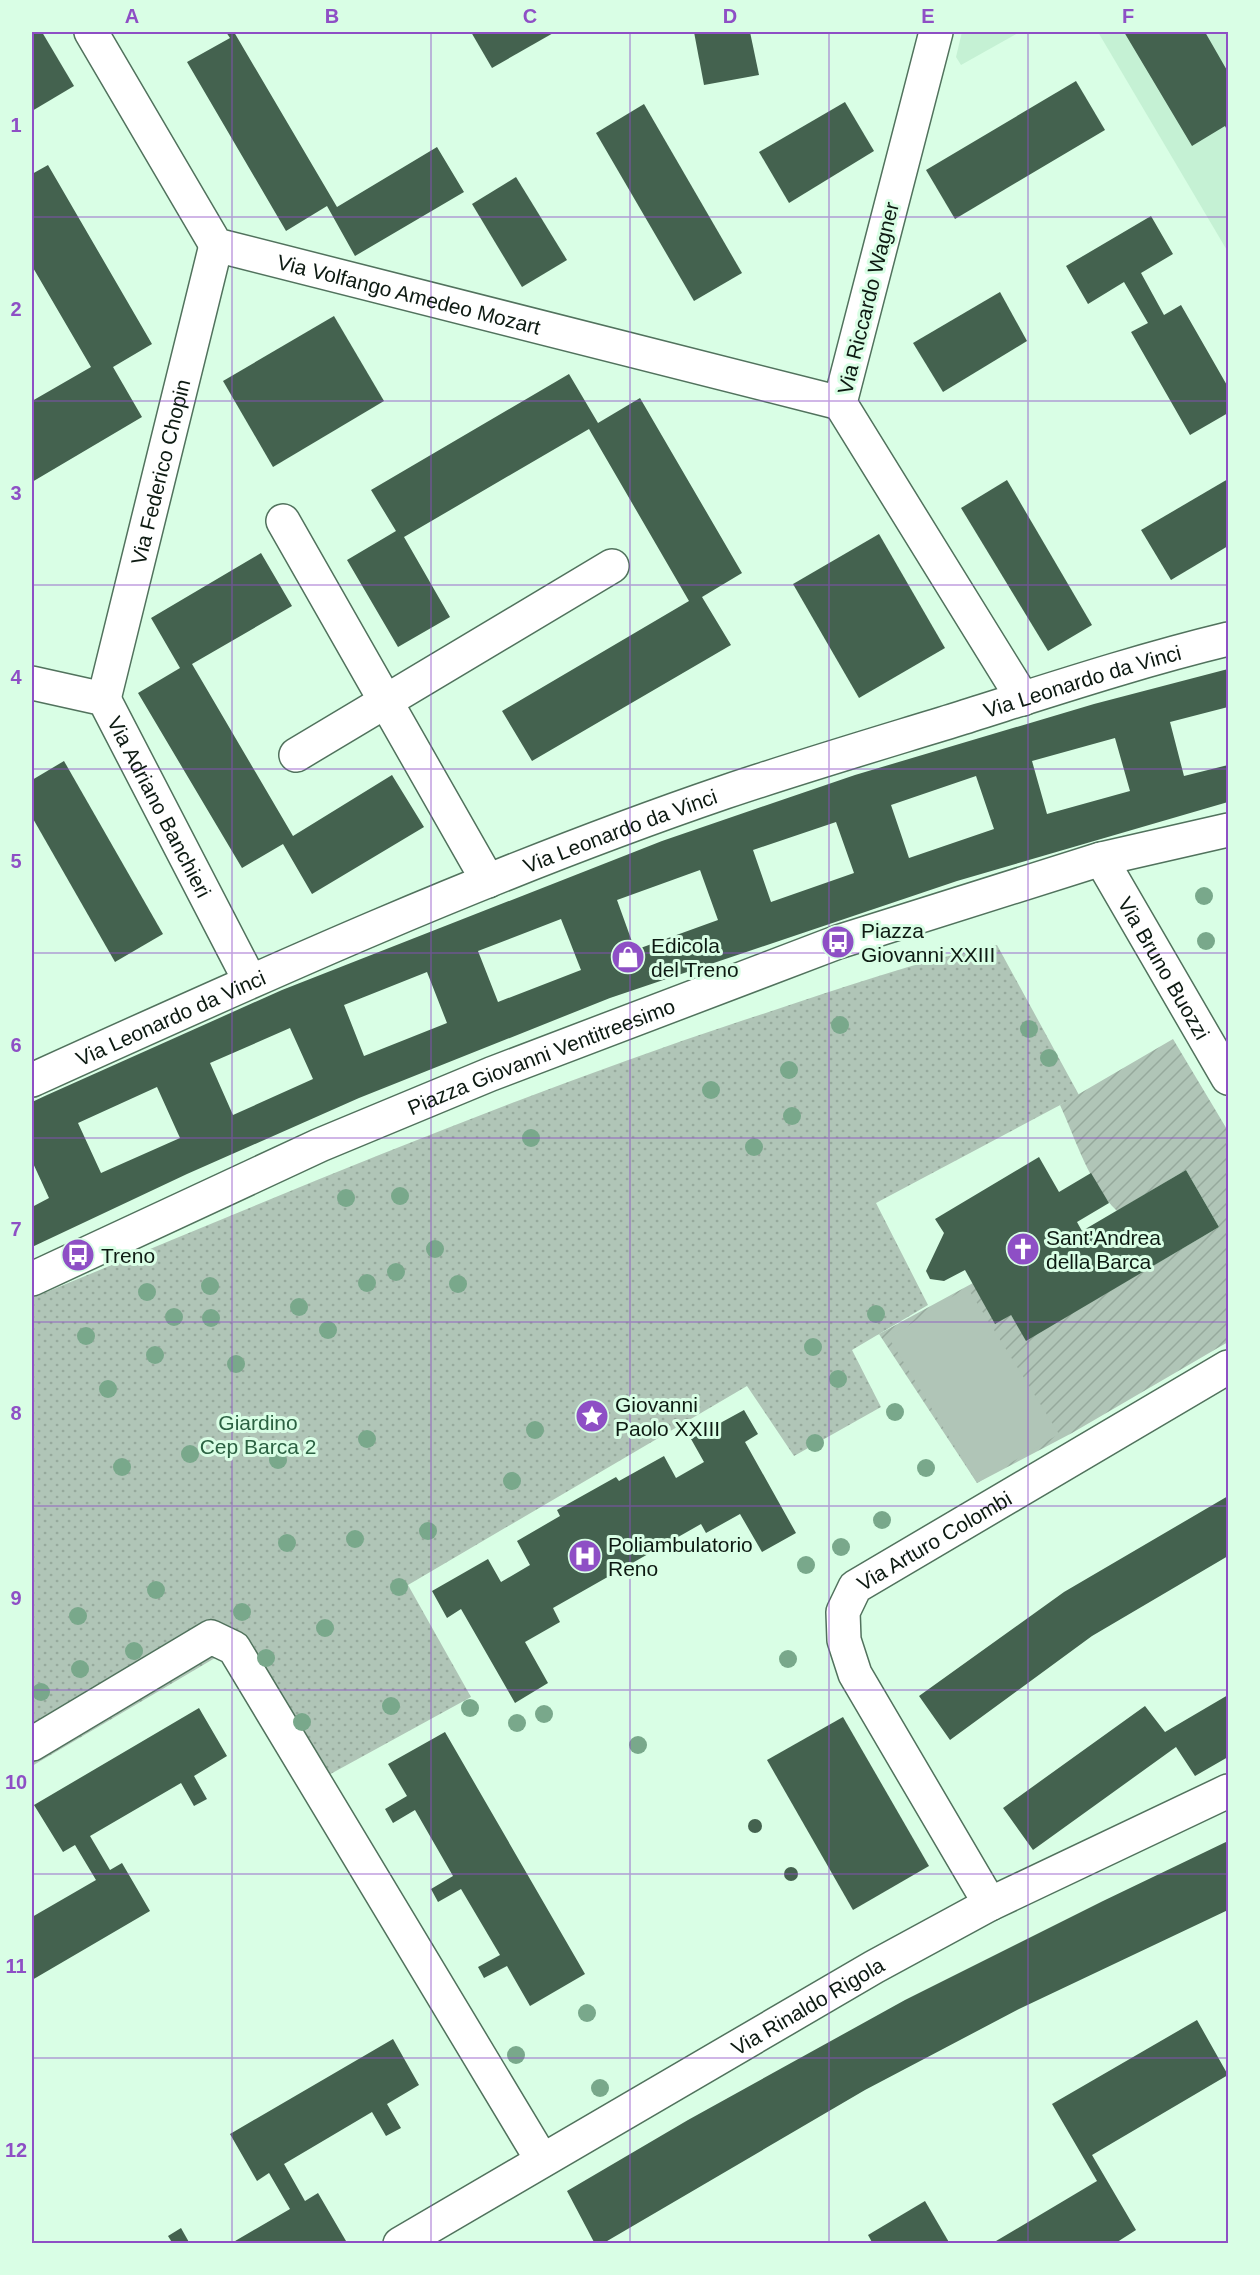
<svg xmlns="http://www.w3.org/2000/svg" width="1260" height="2275" viewBox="0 0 1260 2275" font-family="Arial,sans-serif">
<defs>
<pattern id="grass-dots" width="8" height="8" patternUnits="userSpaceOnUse" patternTransform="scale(1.5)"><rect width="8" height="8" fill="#b0c5b7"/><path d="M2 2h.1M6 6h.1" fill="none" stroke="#96a99c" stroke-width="1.8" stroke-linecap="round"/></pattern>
<pattern id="garden-furrows" width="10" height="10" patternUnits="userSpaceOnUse" patternTransform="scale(1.5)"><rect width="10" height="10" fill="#b0c5b7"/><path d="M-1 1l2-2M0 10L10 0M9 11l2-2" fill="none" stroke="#96a99c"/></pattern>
</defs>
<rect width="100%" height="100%" fill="#d9fee5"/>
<!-- built -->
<g fill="#c5f1d4">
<path d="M962,32H1020L961,65L956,57Z"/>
<path d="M1098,32H1228V252Z"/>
</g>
<!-- grass -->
<path fill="url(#grass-dots)" d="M997,945L1079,1095L876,1203L928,1305L852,1350L881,1407L794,1456L747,1386L408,1585L471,1697L325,1777L237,1645L32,1766V1298C267,1201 502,1100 744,1020C828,993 911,962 997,945Z"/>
<!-- garden -->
<path fill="url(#garden-furrows)" d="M1173,1039L1228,1131V1342L1072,1433L977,1483L879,1334L973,1283L1011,1315L1026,1340L1219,1227L1186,1170L1117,1211C1089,1184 1076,1140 1060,1105Z"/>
<!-- pitch -->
<path fill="#b0c5b7" d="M967,1287L1059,1434L977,1483L889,1338Z"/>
<!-- building -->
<g fill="#44624f" fill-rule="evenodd">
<path d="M32,32H42L74,86L32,111Z"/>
<path d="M226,32H234L337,207L437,147L464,192L355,256L327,206L286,231L187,62L230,38Z"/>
<path d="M471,32H555L492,68Z"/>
<path d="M694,32H750L759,75L704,85Z"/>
<path d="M1124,32H1205L1228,72V132L1225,126L1192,146Z"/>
<path d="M1076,81L1105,130L955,219L926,170Z"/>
<path d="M845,102L874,151L789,203L759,152Z"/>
<path d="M644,104L742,273L694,301L596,133Z"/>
<path d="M48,165L152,344L113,367L142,417L32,482V401L91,367L32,266V174Z"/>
<path d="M516,177L567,260L522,287L472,204Z"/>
<path d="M1151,216L1173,254L1141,273L1164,315L1181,305L1228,387V413L1190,435L1131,332L1148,323L1124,282L1088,304L1066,266Z"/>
<path d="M1000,292L1027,341L943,392L913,343Z"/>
<path d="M334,316L384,401L273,467L223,381Z"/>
<path d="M569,374L598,423L640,398L742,573L702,597L731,645L532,761L502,711L689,601L589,429L404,537L450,617L398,647L347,560L396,531L371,490Z"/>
<path d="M1228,479V546L1171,580L1141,530Z"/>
<path d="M1007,480L1092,625L1048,651L961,508Z"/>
<path d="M879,534L945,648L859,698L793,584Z"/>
<path d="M261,553L292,606L192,664L293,836L392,775L424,827L312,894L283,844L242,868L138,693L180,668L151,618Z"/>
<path d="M1228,669V707L1170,722L1184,776L1228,765V802L957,881L610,998L359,1098L187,1174L32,1247V1207L49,1198L32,1161V1102L47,1095L282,990L662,841L855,775L1094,704ZM1115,738L1130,791L1047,814L1032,761ZM976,776L994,829L909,858L891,805ZM836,822L854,873L771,902L753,850ZM700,870L718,920L635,950L617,900ZM561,919L581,970L498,1002L478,951ZM427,972L447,1023L364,1056L344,1005ZM290,1028L313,1079L233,1115L210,1063ZM157,1087L180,1138L101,1173L78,1123Z"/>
<path d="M64,761L163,934L115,962L32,817V780Z"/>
<path d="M1039,1157L1059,1192L1091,1173L1109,1203L1077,1222L1082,1231L1186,1170L1219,1227L1026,1341L1011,1315L995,1324L965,1270L944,1281L930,1279L926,1271L944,1233L935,1219Z"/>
<path d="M744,1410L758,1434L745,1442L796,1533L762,1552L740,1514L706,1533L701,1524L553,1608L560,1622L525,1642L548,1683L515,1703L461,1609L447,1618L432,1591L488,1559L501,1582L530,1565L517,1541L560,1516L557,1510L616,1477L619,1481L664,1456L676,1478L704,1462L691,1439Z"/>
<path d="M1228,1496V1556L1092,1636L950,1740L919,1696L1064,1592Z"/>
<path d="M1228,1695V1757L1195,1776L1176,1747L1033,1850L1003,1808L1145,1706L1165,1732Z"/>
<path d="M199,1708L227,1756L194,1776L207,1799L194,1806L181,1783L90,1836L110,1870L122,1863L150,1911L32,1980V1917L96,1880L75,1845L63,1852L34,1805Z"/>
<path d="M843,1717L929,1866L853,1910L767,1760Z"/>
<path d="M445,1732L585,1974L530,2006L507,1966L484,1978L478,1967L500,1955L461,1889L438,1902L431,1889L453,1876L415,1810L393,1823L385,1809L407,1796L388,1764Z"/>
<circle cx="755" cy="1826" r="7"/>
<path d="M1228,1841V1910L1019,2009L865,2090L602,2244H595L567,2191L688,2120L905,2000L1103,1901Z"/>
<circle cx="791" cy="1874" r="7"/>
<path d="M1197,2020L1228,2075L1092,2155L1136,2230L1114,2244H991L1097,2181L1052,2104Z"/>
<path d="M393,2039L419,2085L387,2104L401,2128L386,2136L372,2112L284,2164L305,2201L318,2193L346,2241L341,2244H230L290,2209L269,2173L257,2181L230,2134Z"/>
<path d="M925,2201L950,2244H873L868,2235Z"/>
<path d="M181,2228L190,2244H173L168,2236Z"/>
</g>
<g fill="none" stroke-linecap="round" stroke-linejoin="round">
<!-- minor casing -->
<g stroke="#51725d" stroke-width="36">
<g id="minor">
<path id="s1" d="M91,32L216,245L840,403"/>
<path d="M936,32L840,403L1023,699"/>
<path d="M283,521L488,881"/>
<path id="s2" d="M32,683L104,699L250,981"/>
<path id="s3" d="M104,699L216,245"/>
<path d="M296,755L612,566"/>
<path id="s4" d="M1101,859L1228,1078"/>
<path id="s5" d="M32,1080C259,977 488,873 725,792C802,766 880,743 958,719C1047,691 1137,661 1228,639"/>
<path id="s6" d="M32,1279L320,1145L491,1074L838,942L1101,859L1228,830"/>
<path d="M32,1744L211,1637L234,1648L542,2160"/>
<path id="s7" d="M990,1904L855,1674L844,1640L843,1612L855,1587L1228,1367"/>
<path id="s8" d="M400,2244L874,1967L990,1904L1228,1791"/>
</g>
</g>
<!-- minor -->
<use href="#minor" stroke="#fff" stroke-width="33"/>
</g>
<!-- trees -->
<g fill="#79a88b">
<circle cx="1204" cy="896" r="9"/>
<circle cx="1206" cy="941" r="9"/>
<circle cx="840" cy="1025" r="9"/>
<circle cx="1029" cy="1029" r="9"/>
<circle cx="1049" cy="1058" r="9"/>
<circle cx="789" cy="1070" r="9"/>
<circle cx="711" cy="1090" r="9"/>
<circle cx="792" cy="1116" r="9"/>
<circle cx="531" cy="1138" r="9"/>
<circle cx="754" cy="1147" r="9"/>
<circle cx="400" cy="1196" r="9"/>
<circle cx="346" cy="1198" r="9"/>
<circle cx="435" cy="1249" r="9"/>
<circle cx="396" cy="1272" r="9"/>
<circle cx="367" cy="1283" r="9"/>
<circle cx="458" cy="1284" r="9"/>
<circle cx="210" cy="1286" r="9"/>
<circle cx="147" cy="1292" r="9"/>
<circle cx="299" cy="1307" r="9"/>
<circle cx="876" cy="1314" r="9"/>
<circle cx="174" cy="1317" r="9"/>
<circle cx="211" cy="1318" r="9"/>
<circle cx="328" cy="1330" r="9"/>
<circle cx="86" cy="1336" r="9"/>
<circle cx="813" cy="1347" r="9"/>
<circle cx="155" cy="1355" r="9"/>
<circle cx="236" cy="1364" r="9"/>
<circle cx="838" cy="1379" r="9"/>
<circle cx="108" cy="1389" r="9"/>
<circle cx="895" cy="1412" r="9"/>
<circle cx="535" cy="1430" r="9"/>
<circle cx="367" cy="1439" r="9"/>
<circle cx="815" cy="1443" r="9"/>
<circle cx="190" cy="1454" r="9"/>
<circle cx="278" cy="1460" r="9"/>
<circle cx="122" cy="1467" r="9"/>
<circle cx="926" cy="1468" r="9"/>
<circle cx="512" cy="1481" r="9"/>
<circle cx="882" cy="1520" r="9"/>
<circle cx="428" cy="1531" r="9"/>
<circle cx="355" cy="1539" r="9"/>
<circle cx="287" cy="1543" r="9"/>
<circle cx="841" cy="1547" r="9"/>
<circle cx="806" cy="1565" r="9"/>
<circle cx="399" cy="1587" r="9"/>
<circle cx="156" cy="1590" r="9"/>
<circle cx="242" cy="1612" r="9"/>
<circle cx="78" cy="1616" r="9"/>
<circle cx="325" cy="1628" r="9"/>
<circle cx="134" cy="1651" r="9"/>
<circle cx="266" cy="1658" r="9"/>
<circle cx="788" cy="1659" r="9"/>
<circle cx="80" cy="1669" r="9"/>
<circle cx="41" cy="1692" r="9"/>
<circle cx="391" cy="1706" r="9"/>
<circle cx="470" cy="1708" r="9"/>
<circle cx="544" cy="1714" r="9"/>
<circle cx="302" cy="1722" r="9"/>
<circle cx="517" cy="1723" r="9"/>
<circle cx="638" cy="1745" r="9"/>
<circle cx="587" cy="2013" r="9"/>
<circle cx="516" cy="2055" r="9"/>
<circle cx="600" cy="2088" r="9"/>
</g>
<!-- grid -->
<path fill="none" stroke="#8e4fc5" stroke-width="1.5" stroke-opacity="0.55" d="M232,32V2244M431,32V2244M630,32V2244M829,32V2244M1028,32V2244M32,217H1228M32,401H1228M32,585H1228M32,769H1228M32,953H1228M32,1138H1228M32,1322H1228M32,1506H1228M32,1690H1228M32,1874H1228M32,2058H1228"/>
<!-- icons -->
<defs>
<g id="bus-disc" transform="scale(1.725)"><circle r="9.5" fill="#8e4fc5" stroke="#d9fee5"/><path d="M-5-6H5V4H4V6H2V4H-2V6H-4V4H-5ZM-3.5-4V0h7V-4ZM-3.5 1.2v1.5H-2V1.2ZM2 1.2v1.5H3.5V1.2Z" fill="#fff"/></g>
<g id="shop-disc" transform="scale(1.725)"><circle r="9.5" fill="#8e4fc5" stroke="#d9fee5"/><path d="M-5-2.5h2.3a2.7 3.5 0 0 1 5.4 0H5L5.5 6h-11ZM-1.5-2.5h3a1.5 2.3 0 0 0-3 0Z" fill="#fff"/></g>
<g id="church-disc" transform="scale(1.725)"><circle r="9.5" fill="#8e4fc5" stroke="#d9fee5"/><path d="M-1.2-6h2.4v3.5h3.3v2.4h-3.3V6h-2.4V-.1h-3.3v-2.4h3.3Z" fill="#fff"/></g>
<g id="sight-disc" transform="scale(1.725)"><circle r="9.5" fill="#8e4fc5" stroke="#d9fee5"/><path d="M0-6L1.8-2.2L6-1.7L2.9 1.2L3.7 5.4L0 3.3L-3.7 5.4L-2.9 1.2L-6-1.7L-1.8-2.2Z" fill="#fff"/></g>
<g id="hospital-disc" transform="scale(1.725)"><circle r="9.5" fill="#8e4fc5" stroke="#d9fee5"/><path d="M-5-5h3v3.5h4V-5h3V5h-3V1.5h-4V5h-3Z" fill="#fff"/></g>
</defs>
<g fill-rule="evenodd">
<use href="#bus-disc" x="838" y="942"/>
<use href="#shop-disc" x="628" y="957"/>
<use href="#church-disc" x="1023" y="1249"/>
<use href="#bus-disc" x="78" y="1255"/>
<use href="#sight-disc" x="592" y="1416"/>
<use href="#hospital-disc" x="585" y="1556"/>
</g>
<g text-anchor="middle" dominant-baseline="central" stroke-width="6" stroke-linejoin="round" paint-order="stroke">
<!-- street labels -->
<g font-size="21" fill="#0d1a12" stroke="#d9fee5">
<text stroke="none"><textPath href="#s1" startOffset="446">Via Volfango Amedeo Mozart</textPath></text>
<text transform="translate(868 298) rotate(-76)">Via Riccardo Wagner</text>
<text stroke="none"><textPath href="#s3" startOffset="234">Via Federico Chopin</textPath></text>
<text stroke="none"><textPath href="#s5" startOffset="1125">Via Leonardo da Vinci</textPath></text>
<text stroke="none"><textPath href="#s2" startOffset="195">Via Adriano Banchieri</textPath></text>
<text stroke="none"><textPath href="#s5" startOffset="639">Via Leonardo da Vinci</textPath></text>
<text stroke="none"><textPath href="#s4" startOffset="126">Via Bruno Buozzi</textPath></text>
<text stroke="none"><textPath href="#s5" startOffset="152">Via Leonardo da Vinci</textPath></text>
<text stroke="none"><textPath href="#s6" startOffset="556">Piazza Giovanni Ventitreesimo</textPath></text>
<text stroke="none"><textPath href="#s7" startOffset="450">Via Arturo Colombi</textPath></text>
<text stroke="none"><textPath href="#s8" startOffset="472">Via Rinaldo Rigola</textPath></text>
</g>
<!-- poi labels -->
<g font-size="21" fill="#0d1a12" stroke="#d9fee5" text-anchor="start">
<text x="861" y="930">Piazza<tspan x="861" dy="24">Giovanni XXIII</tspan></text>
<text x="651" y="945">Edicola<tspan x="651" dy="24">del Treno</tspan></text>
<text x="1046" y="1237">Sant'Andrea<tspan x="1046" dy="24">della Barca</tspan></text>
<text x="101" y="1255">Treno</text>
<text x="615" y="1404">Giovanni<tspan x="615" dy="24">Paolo XXIII</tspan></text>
<text x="608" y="1544">Poliambulatorio<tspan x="608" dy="24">Reno</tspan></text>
</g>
<!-- park labels -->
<g font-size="21" fill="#2b6142" stroke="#d9fee5">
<text x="258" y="1422">Giardino<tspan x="258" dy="24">Cep Barca 2</tspan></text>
</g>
</g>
<!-- border -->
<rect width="1260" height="2275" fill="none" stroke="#d9fee5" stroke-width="66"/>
<rect x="33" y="33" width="1194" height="2209" fill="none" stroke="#8e4fc5" stroke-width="2"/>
<g font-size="20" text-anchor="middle" font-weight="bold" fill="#8e4fc5">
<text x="132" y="23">A</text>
<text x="332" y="23">B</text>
<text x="530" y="23">C</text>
<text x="730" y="23">D</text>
<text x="928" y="23">E</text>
<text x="1128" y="23">F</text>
<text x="16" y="132">1</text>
<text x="16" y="316">2</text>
<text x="16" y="500">3</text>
<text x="16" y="684">4</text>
<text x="16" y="868">5</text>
<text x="16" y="1052">6</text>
<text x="16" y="1236">7</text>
<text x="16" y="1420">8</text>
<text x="16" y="1605">9</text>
<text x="16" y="1789">10</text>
<text x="16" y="1973">11</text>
<text x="16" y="2157">12</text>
</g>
</svg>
